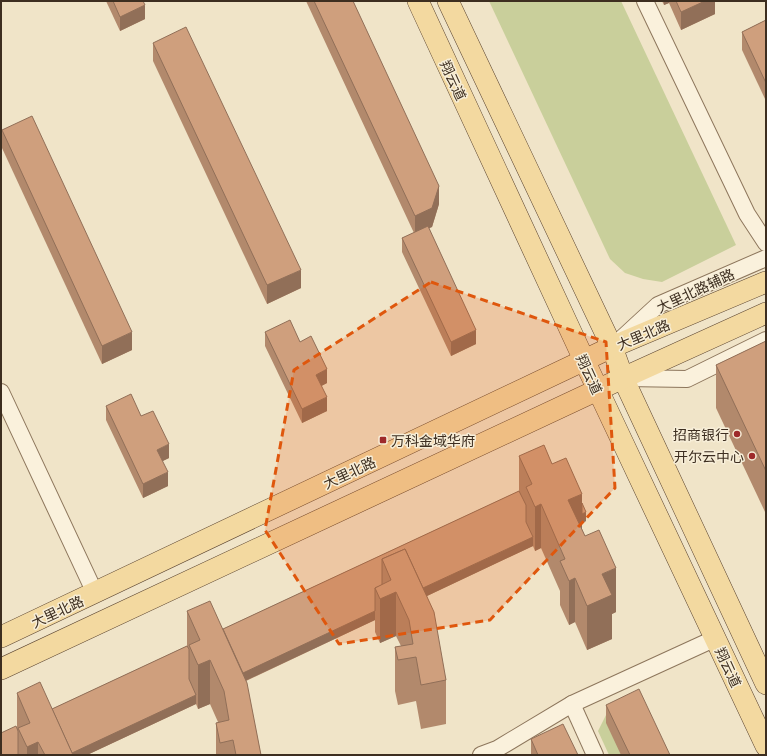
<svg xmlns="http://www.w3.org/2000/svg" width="767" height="756" viewBox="0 0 767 756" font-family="Literata,'Noto Sans SC',serif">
<rect width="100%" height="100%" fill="#f0e4c8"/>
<!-- green -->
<g fill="#c9cf9b">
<path d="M489,1H621L736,245L662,282L643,279L625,273L610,259Z"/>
<path d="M606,715L647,755H609L598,731Z"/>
</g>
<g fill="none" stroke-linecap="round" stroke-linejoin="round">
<!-- minor casing -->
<g stroke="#8d765c" stroke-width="18">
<g id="minor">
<path d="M645,1L747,214L766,243"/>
<path d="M619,341L658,305L766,258"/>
<path d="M626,378L687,379L766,340"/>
<path d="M1,392L95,593"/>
<path d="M572,704L595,755"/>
<path d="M481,755L497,749L572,704L716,638"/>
</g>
</g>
<!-- major casing -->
<g stroke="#5b4430" stroke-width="22">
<g id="major">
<path d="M418,1L598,390L766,746"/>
<path d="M448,1L612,347L623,378L766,684"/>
<path d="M1,637L612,347L766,282"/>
<path d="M1,669L623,378L766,313"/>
</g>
</g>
<!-- minor -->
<use href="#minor" stroke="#faf1dc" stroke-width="16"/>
<!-- major -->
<use href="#major" stroke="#f3d9a0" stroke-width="21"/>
</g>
<!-- wall -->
<g fill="#b2896c">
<path d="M106,1H143L145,19L120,31Z"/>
<path d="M306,1H353L439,204L432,227L429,228L476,344L451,356L402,252V238L414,233Z"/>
<path d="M662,1H715V14L681,30L669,3L664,5Z"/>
<path d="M766,20V101L742,50V32Z"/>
<path d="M153,43L301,288L267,304L153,61Z"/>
<path d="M2,130L132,350L102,364L2,148Z"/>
<path d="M265,332L300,342L327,383L321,386L327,411L302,423L265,346Z"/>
<path d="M766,341V514L716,408V365Z"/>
<path d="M106,406L141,416L169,458L162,461L168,486L143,498L106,420Z"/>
<path d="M519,456L552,464L582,503L586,521L582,523V529L616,612L612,614V639L587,650L575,622L569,625L560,605V591L541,548L535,551L533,546L427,596L446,680V724L421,729L416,701L398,705L395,691V647L401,646L396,636L380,643L375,632V620L246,681L261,755H216V723L218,722L210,704L198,709L196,704L87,755H1L17,727V693L52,709L187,646V611L223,629L519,491Z"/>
<path d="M606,705L670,755H621L606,723Z"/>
<path d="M531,739L578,755H531Z"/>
</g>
<!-- shaded-wall -->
<g fill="#916f58">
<path d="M664,1H669V3L664,5Z"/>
<path d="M705,1H715V14L681,30V12Z"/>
<path d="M145,5V19L120,31V17Z"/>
<path d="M439,186V204L432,227L415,234V216Z"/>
<path d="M301,270V288L267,304V285Z"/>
<path d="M476,330V344L451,356V342Z"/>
<path d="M132,332V350L102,364V346Z"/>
<path d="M327,369V383L316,389V375Z"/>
<path d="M327,397V411L302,423V409Z"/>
<path d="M169,444V458L157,464V450Z"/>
<path d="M168,472V486L143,498V484Z"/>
<path d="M582,494V514L586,512V521L582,523V538L568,500Z"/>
<path d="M541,504V548L535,551V507Z"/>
<path d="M533,537V546L410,604V594Z"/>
<path d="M616,568V612L612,614V639L587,650V606L602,574Z"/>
<path d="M575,578V622L569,625V581Z"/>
<path d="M396,592V636L380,643V599Z"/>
<path d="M375,611V620L230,688V679Z"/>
<path d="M210,660V704L198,709V665Z"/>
<path d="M196,695V704L87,755H67Z"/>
<path d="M38,742V755H27V747Z"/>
</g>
<!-- building -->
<g fill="#cf9f7d" stroke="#916f58">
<path d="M113,1H143L145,5L120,17Z"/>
<path d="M314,1H353L439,186L432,208L415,216Z"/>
<path d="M676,1H705L681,12Z"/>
<path d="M766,20V83L742,32Z"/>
<path d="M186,27L301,270L267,285L153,43Z"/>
<path d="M32,116L132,332L102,346L2,130Z"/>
<path d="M428,226L476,330L451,342L402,238Z"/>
<path d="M290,320L300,342L311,336L327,369L316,375L327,397L302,409L265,332Z"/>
<path d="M766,341V471L716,365Z"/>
<path d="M131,394L141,416L153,411L169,444L157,450L168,472L143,484L106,406Z"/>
<path d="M544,445L552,464L566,458L582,494L568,500L585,536L599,530L616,568L602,574L612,595L587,606L575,578L569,581L560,561L565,559L541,504L535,507L526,487L532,484L519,456Z"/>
<path d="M519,491L526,505V522L533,537L423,588L405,549L382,559V585L375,588V611L243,673L223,629Z"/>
<path d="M582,503L586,512L582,514Z"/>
<path d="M405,549L434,612L446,680L421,685L416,657L398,660L395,647L413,644L409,620L396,592L380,599L375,588L391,580L382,559Z"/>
<path d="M210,601L247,683L261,755H236L233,740L220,743L216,723L229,720L224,691L210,660L198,665L189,645L200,640L187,611Z"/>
<path d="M187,646L189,649V679L196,695L72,753L52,709Z"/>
<path d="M40,682L73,755H45L38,742L27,747L18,728L30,723L17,693Z"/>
<path d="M639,689L670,755H630L606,705Z"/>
<path d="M563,724L578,755H538L531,739Z"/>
<path d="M16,726L18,731V755H1V733Z"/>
</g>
<!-- marked area -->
<path fill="#df570d" fill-opacity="0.2" stroke="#df570d" stroke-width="3" stroke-dasharray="8 5" stroke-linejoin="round" d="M431,282L606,342L615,488L490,620L339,644L265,530L294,370Z"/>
<!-- markers -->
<g fill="#9e2a2b" stroke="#f7eed8" stroke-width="1.5">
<circle cx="737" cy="434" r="4"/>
<rect x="379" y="436" width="8" height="8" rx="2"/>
<circle cx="752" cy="456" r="4"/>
</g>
<g text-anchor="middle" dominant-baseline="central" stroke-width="3" stroke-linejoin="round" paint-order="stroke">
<!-- street labels -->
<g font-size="14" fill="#3d2e20" stroke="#f7eed8">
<text transform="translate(454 80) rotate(65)">翔云道</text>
<text transform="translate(695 290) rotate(-25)">大里北路辅路</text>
<text transform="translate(643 334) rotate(-23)">大里北路</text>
<text transform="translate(590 374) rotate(65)">翔云道</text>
<text transform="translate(349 472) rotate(-25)">大里北路</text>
<text transform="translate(57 611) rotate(-25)">大里北路</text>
<text transform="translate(729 667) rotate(65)">翔云道</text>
</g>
<!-- poi labels -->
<g font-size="14" fill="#3d2e20" stroke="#f7eed8" text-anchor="end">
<text x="729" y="434">招商银行</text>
<text x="391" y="440" text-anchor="start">万科金域华府</text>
<text x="744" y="456">开尔云中心</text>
</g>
</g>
<!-- border -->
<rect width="767" height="756" fill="none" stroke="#3d2e20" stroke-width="4"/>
</svg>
